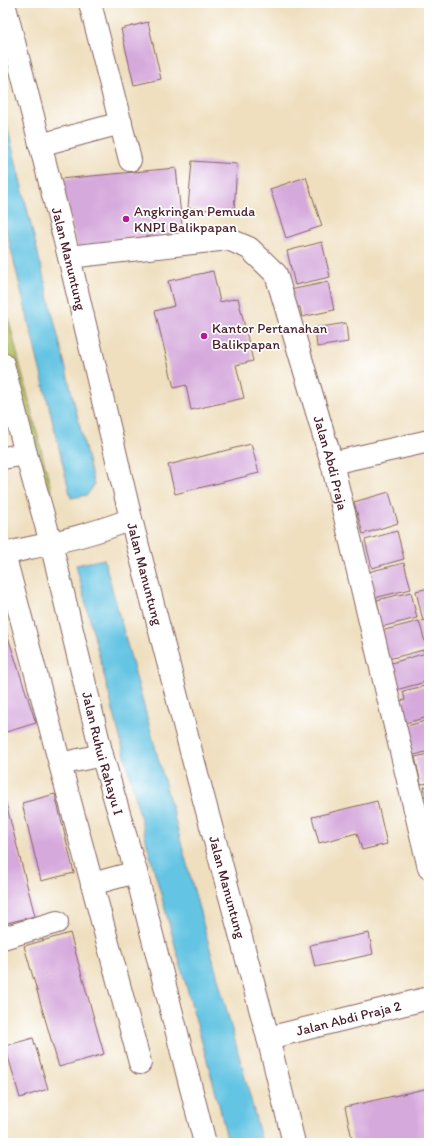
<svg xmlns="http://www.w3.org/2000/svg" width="432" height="1146" viewBox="0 0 432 1146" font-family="Itim,sans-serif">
<rect width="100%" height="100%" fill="#fff"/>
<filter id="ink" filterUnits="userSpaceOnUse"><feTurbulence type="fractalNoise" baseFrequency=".025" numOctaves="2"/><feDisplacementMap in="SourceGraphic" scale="8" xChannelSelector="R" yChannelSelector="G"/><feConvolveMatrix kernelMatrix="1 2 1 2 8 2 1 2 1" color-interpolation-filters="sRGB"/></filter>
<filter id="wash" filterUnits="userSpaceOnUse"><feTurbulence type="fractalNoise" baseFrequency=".012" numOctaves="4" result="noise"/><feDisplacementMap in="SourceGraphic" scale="16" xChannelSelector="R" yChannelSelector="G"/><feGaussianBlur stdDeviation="0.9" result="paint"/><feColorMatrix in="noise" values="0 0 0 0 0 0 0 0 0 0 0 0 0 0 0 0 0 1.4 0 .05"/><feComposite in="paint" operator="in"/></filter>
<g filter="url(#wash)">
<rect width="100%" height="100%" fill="#efdfbf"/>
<!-- green -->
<path fill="#b2c163" stroke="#7e7047" d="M3,297L52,493L38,498L3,357Z"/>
<!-- water -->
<g fill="#64c4e3" stroke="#577287">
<path d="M3,109L94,485L87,495L71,498L3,216Z"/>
<path d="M104,559L251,1100L262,1143H228L218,1100L150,855L76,565Z"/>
</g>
<g id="blocks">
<!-- building -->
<g fill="#d5a9dc">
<path d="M148,22L161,79L134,85L121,29Z"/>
<path d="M192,161L237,164L234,212L188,208Z"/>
<path d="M176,168L183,235L78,249L60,179Z"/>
<path d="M306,177L322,226L286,238L270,189Z"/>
<path d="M322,242L330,277L295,285L287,251Z"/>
<path d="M213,271L220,302L238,298L253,361L236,365L244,398L191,410L186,385L174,388L155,311L174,306L168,281Z"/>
<path d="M328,282L334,310L302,317L300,307L294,308L290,290Z"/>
<path d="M346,323L348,342L317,347L315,328Z"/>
<path d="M251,444L259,473L175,494L168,465Z"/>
<path d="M389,492L398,523L363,534L354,502Z"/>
<path d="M397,531L404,559L372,568L365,540Z"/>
<path d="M404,563L411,589L370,599L364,573Z"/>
<path d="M429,588V619L423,621L416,591Z"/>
<path d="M411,592L417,618L377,628L373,613L379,611L377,600Z"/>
<path d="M419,621L427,649L385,660L377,632Z"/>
<path d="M3,622L36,723L3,733Z"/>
<path d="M426,653L429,664V681L396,690L388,664Z"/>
<path d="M429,685V717L401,724L395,702L405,700L403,691Z"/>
<path d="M429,720V751L411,756L403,727Z"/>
<path d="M429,754V783L421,784L415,757Z"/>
<path d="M429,786V818L425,819L420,797L426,796L424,787Z"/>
<path d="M3,792L35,916L3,924Z"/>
<path d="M55,794L74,873L41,881L22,803Z"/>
<path d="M377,801L387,844L362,850L357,833L319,843L312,817Z"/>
<path d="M70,933L104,1054L59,1067L24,946Z"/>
<path d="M369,933L373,954L315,967L310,945Z"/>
<path d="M33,1038L48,1089L20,1098L5,1046Z"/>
<path d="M429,1088V1143H353L345,1107Z"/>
</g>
</g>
</g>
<g filter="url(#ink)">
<use href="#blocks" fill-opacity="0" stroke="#84625f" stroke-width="1"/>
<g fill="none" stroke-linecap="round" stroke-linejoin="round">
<!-- minor casing -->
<g stroke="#84625f" stroke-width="24">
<g id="minor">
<path id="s1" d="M4,3L69,257L131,519L193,759L268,1038L294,1143"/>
<path d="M90,3L130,160"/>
<path d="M40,145L121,123"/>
<path id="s2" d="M69,257L228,239L249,248L276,274L332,463L429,868"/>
<path id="s3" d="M3,364L26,454L51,543L102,755L136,872L205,1143"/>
<path d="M3,458L26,454"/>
<path d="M332,463L429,441"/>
<path d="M3,554C46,544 90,536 131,519"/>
<path d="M4,554L60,764L102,755"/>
<path d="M60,764L140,1063"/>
<path d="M92,884L136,872"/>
<path d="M3,938L57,922"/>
<path id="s4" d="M268,1038L429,998"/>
</g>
</g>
<!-- minor -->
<use href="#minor" stroke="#fff" stroke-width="22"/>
</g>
</g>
<!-- markers -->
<g fill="#b5179e" stroke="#fff" stroke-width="1.5">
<circle cx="126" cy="219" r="4"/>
<circle cx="204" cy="336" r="4"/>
</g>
<g text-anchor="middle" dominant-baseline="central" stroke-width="3.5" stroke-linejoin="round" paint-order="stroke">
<!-- poi labels -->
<g font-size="14" fill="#4a1f2b" stroke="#fff" text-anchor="start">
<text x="134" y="211">Angkringan Pemuda<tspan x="134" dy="16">KNPI Balikpapan</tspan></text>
<text x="212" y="328">Kantor Pertanahan<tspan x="212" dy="16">Balikpapan</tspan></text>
</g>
<!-- street labels -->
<g font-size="14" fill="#4a1f2b" stroke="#fff">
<text stroke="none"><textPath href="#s1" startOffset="264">Jalan Manuntung</textPath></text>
<text stroke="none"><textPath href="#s2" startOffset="417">Jalan Abdi Praja</textPath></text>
<text stroke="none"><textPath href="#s1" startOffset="588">Jalan Manuntung</textPath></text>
<text stroke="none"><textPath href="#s3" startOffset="402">Jalan Ruhui Rahayu I</textPath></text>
<text stroke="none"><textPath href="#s1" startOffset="912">Jalan Manuntung</textPath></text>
<text stroke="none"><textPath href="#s4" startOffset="83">Jalan Abdi Praja 2</textPath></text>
</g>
</g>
<!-- margin -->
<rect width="432" height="1146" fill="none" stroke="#fff" stroke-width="16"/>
</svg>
